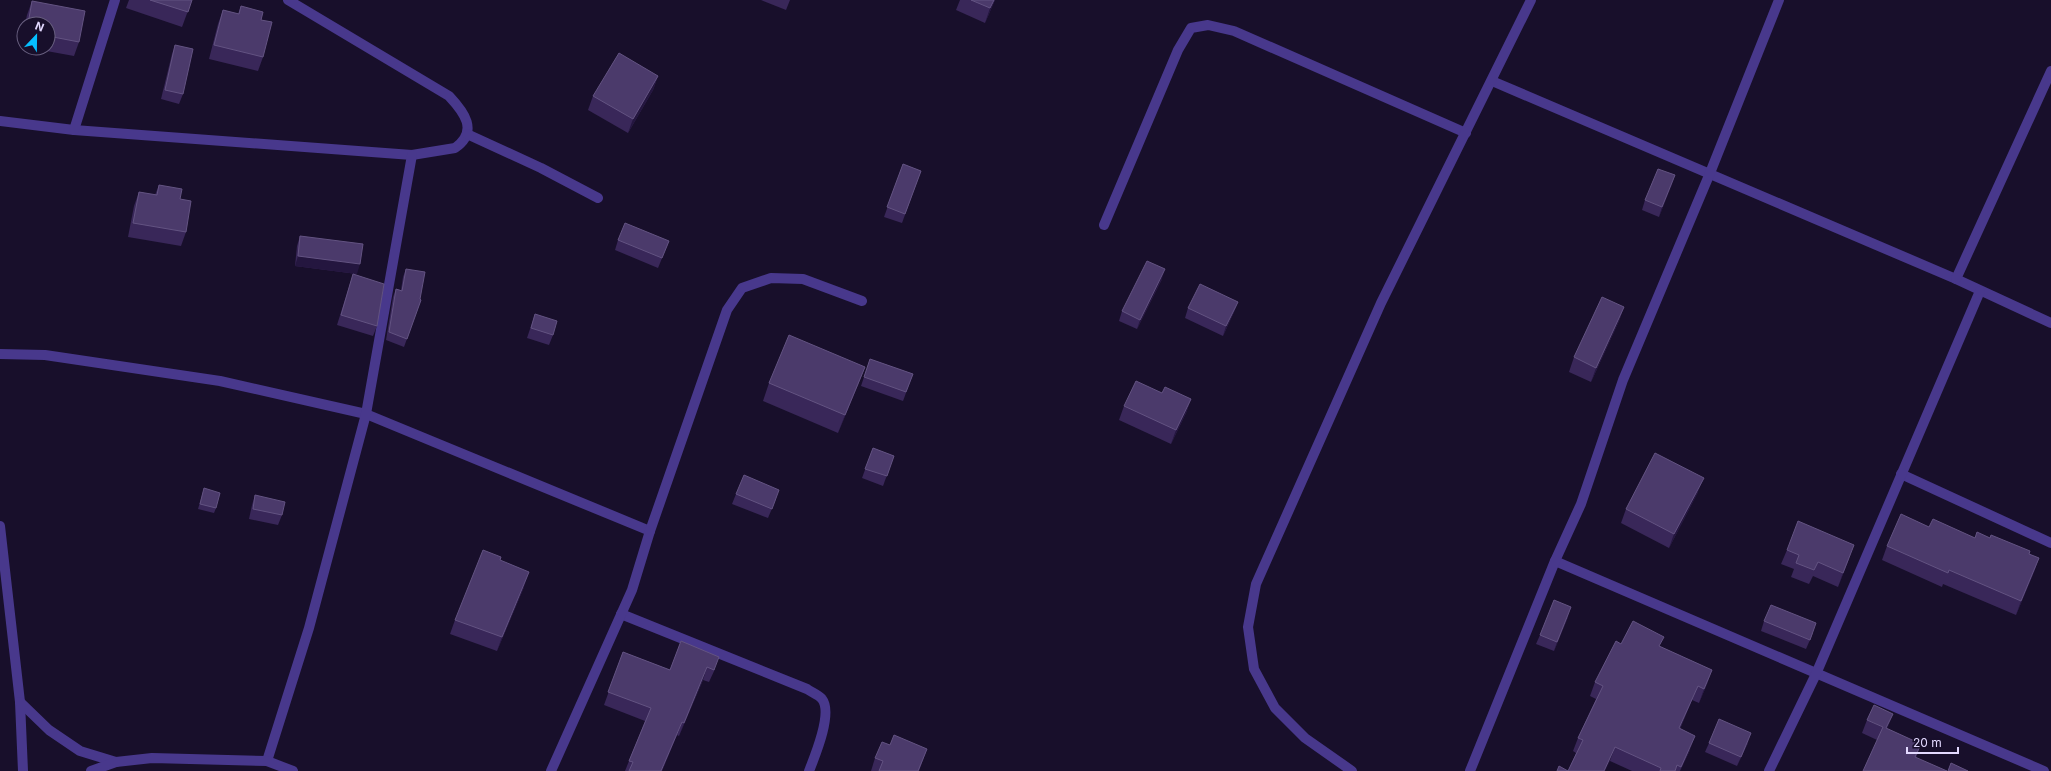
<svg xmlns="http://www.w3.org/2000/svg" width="2051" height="771" viewBox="0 0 2051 771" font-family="Inter,sans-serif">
<rect width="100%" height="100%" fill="#180f2b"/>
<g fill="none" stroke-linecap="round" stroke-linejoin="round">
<!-- minor -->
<g stroke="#48388c" stroke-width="10">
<path d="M1492,81L1956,279L2051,323"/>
<path d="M0,121L74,130L412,155L455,148C479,131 464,112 449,96L288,0"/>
<path d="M74,130L115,0"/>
<path d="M467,134L541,168L598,198"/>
<path d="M1104,225L1178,50L1191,28L1208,25L1234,31L1466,133"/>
<path d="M1956,279L2051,71"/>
<path d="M0,354L45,355L220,381L366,414L650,531"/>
<path d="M1901,474L2051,543"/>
<path d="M0,526L20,702L23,771"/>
<path d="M1555,561L2044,771"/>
<path d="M621,614L807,689C811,692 819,695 822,699C833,713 815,756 809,771"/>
<path d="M20,702L49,730L80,751L116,762"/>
<path d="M267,761L309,628L366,414L412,155"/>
<path d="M91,771L116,762L152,758L267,761L293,771"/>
<path d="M551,771L632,590L650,531L727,310L742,288L771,278L803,279L862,301"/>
<path d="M1352,771L1305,738L1275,708L1254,669L1248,627L1256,584L1381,303L1531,0"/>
<path d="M1470,771L1555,561L1581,504L1623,380L1710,173L1779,0"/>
<path d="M1769,771L1816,674L1980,291"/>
</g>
</g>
<!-- wall -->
<g fill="#392759">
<path d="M129,0H192L182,27L126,8Z"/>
<path d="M761,0H790L786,10Z"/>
<path d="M960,0H995L985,23L956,10Z"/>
<path d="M32,1L79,42L74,56L30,48H48V24H25L27,15Z"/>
<path d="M241,6L261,20L263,57L258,71L209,59L218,24L223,10L238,14Z"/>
<path d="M24,31V47L21,46Z"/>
<path d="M175,45L183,94L179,104L161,99L172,54Z"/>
<path d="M658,76L653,90L628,133L588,110L593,96Z"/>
<path d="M903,164L921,171L902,223L884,217Z"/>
<path d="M1675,175L1659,217L1642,210L1645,200Z"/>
<path d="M159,185L180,199L186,232L181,246L128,237L134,206L139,192L155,195Z"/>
<path d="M300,236L357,274L295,266L297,246Z"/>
<path d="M618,240L669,241L658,268L615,250Z"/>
<path d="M406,269L420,299L421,300L404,347L386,340L393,297L396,289L401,290L403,277Z"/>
<path d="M353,274L377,326L373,336L337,325Z"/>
<path d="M1162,279L1137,329L1119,321L1122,311Z"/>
<path d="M1238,302L1234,312L1223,336L1185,318L1188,308Z"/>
<path d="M1624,307L1619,321L1591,382L1569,372L1574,357Z"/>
<path d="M535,314L553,335L549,345L527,338Z"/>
<path d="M870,359L913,374L903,401L861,386Z"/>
<path d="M865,367L858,385L838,433L763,401L769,383Z"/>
<path d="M1162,393L1191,399L1186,413L1171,444L1119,420L1124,406Z"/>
<path d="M873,448L894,456L883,486L862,478Z"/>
<path d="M204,488L216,508L214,513L198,509Z"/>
<path d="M1698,492L1669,548L1621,523L1626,509Z"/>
<path d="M736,494L776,499L768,518L732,504Z"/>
<path d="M255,495L282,515L278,525L249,519L252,505Z"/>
<path d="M1975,538L2029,554L2039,558L2034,572L2016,615L1943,584L1942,587L1882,560L1887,546Z"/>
<path d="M1787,550L1849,559L1838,587L1813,576L1809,584L1791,577L1794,569L1781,564Z"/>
<path d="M524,587L497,651L450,634L455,620Z"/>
<path d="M1568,617L1554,651L1536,644L1540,635Z"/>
<path d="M1764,621L1813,633L1806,649L1761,631Z"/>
<path d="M681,641L715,669L709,682L703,680L679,736L677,735L662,771H625L645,721L604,705L623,652L670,670Z"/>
<path d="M1621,644L1661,647L1712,670L1707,684L1699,703L1692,700L1680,729L1690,750L1680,771H1632L1610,761L1568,771L1576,753L1573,751L1578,738L1596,699L1590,696L1595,682Z"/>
<path d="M1867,720L1921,744L1916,758L1862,733Z"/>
<path d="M1709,743H1748L1737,766L1705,752Z"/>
<path d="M890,745L927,749L919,771H871L875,758Z"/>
</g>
<!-- shaded-wall -->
<g fill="#24163f">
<path d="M994,0H995L985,23L990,8Z"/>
<path d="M658,76L653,90L628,133L633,119Z"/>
<path d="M1675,175L1672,185L1659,217L1662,207Z"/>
<path d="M298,256L360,264L357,274L295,266Z"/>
<path d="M1165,269L1162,279L1137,329L1140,320Z"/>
<path d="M1238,302L1234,312L1223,336L1226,326Z"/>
<path d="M1624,307L1619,321L1591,382L1596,368Z"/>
<path d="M865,367L858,385L838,433L845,415Z"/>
<path d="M1191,399L1186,413L1171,444L1176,430Z"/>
<path d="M1704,478L1698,492L1669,548L1674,534Z"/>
<path d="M1854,545L1849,559L1838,587L1843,573Z"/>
<path d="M2039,558L2034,572L2016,615L2021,601Z"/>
<path d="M529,572L524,587L497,651L502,637Z"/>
<path d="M1571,607L1568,617L1554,651L1557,642Z"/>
<path d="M707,667L703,680L679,736L684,723Z"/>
<path d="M1712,670L1707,684L1699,703L1704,689Z"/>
<path d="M1698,686L1674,742L1679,728Z"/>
<path d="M1893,714L1888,727L1881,742L1886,728Z"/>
<path d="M682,722L677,735L662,771H661Z"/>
<path d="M1751,733L1748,743L1737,766L1741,757Z"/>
<path d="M1695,736L1690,750L1680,771Z"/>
<path d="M1921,744L1916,758L1915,757Z"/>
<path d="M1615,747L1610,761L1605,771H1604Z"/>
</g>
<!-- building -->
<g fill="#4b3a6b" stroke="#635382">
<path d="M150,0H192L188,12Z"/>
<path d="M971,0H994L990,8Z"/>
<path d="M32,1L85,11L79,42L48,36V24H28Z"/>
<path d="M241,6L263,12L261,20L272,22L263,57L214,45L223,10L239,14Z"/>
<path d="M175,45L193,49L183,94L165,90Z"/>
<path d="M619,53L658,76L633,119L593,96Z"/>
<path d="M903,164L921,171L905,214L887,207Z"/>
<path d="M1658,169L1675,175L1662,207L1645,200Z"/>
<path d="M159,185L182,189L180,199L191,201L186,232L133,223L139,192L157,195Z"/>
<path d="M625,223L669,241L662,258L618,240Z"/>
<path d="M300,236L363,244L360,264L298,256Z"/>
<path d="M1147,261L1165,269L1140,320L1122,311Z"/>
<path d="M406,269L425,272L420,299L421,300L407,339L389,332L396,289L402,291Z"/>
<path d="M353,274L384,284L377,326L341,315Z"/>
<path d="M1200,284L1238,302L1226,326L1188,308Z"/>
<path d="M1602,297L1624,307L1596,368L1574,357Z"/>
<path d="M535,314L557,321L553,335L531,328Z"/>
<path d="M789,335L865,367L845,415L769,383Z"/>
<path d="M870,359L913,374L906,392L864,377Z"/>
<path d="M1136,381L1162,393L1165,387L1191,399L1176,430L1124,406Z"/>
<path d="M873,448L894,456L887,476L865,469Z"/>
<path d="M1655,453L1704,478L1674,534L1626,509Z"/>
<path d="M744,475L779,490L772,509L736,494Z"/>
<path d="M204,488L220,493L216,508L200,504Z"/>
<path d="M255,495L285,502L282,515L253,509Z"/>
<path d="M1901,514L1929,527L1933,519L1975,538L1977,532L1990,538L1991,535L2030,551L2029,554L2039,558L2021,601L1949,570L1948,573L1887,546Z"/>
<path d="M1798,521L1854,545L1843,573L1818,562L1814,570L1796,563L1799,555L1787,550Z"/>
<path d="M483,550L501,557L500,560L529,572L502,637L455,620Z"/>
<path d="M1554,600L1571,607L1557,642L1540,635Z"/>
<path d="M1771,605L1816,623L1810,640L1764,621Z"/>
<path d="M1633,621L1664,637L1659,646L1712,670L1704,689L1698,686L1679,728L1695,736L1681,767L1677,765L1675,771H1660L1661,768L1615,747L1604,771H1557L1559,766L1568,771L1583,740L1578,738L1603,686L1595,682L1616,641L1621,644Z"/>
<path d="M681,641L719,657L714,670L707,667L684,723L682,722L661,771H629L633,762L629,761L651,708L608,692L623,652L670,670Z"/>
<path d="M1874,705L1893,714L1886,728L1921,744L1915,757L1947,771H1863L1883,727L1867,720Z"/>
<path d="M1719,719L1751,733L1741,757L1709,743Z"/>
<path d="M894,735L927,749L918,771H879L883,761L875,758L882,742L890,745Z"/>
<path d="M1951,763L1968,771H1948Z"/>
</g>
<!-- north arrow -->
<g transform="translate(36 36) rotate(22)"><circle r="19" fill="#180f2b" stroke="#696080"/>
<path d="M0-3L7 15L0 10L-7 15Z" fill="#05bfff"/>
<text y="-6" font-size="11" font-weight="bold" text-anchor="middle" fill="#e3d9ff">N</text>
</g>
<!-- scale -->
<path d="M1907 747v6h51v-6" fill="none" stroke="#e3d9ff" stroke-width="2"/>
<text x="1913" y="747" font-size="12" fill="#e3d9ff" stroke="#180f2b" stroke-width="3" paint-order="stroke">20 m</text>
</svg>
